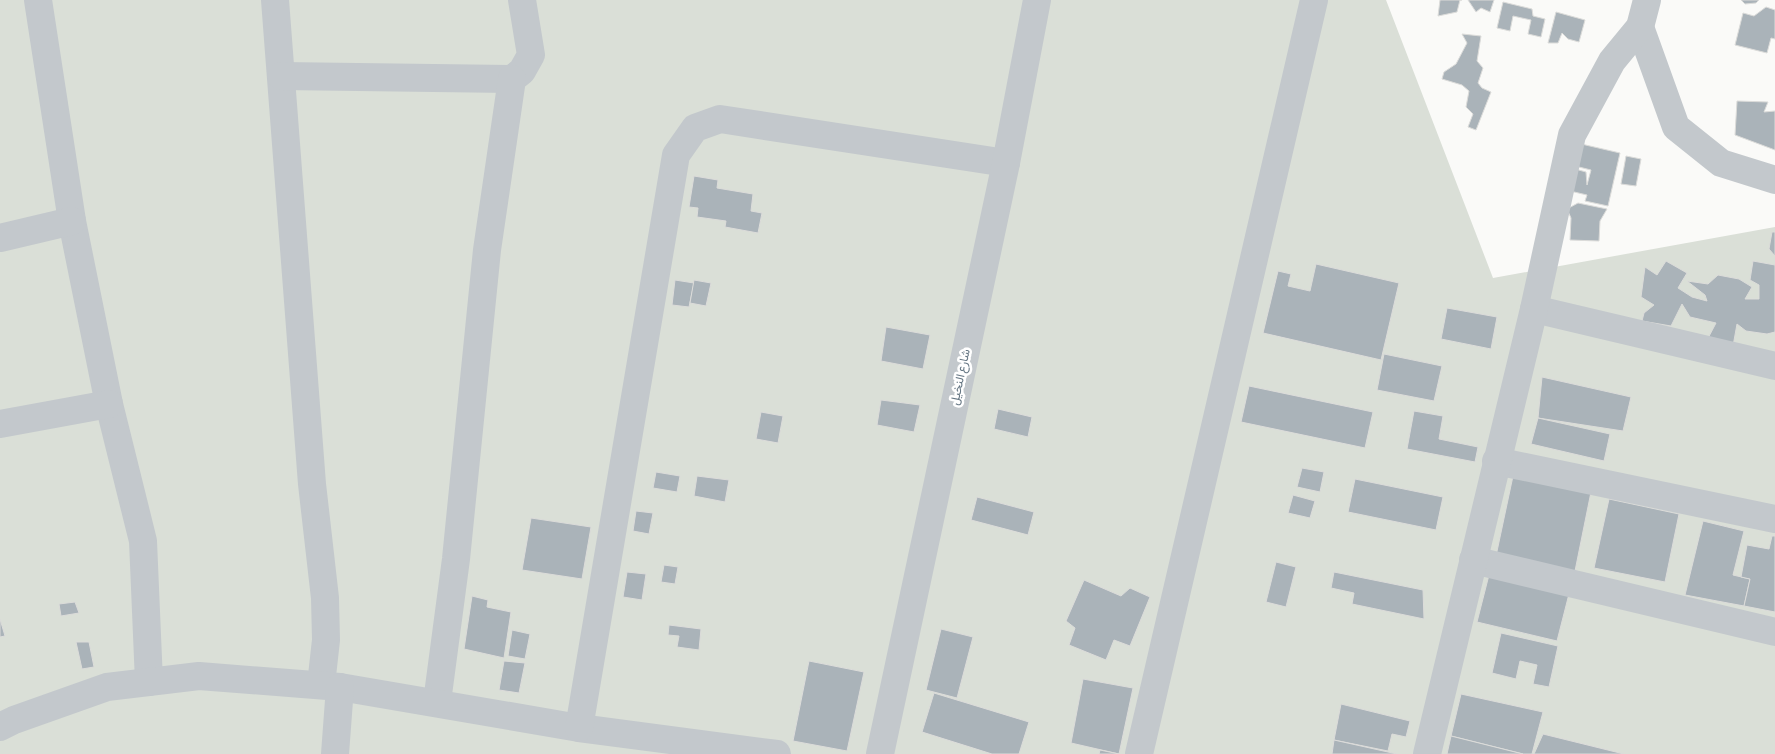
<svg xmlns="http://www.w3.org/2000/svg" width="1775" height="754" viewBox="0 0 1775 754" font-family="'Asap Condensed',Vazirmatn,sans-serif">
<rect width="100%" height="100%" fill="#fafaf8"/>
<!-- green -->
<path fill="#dadfd7" d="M0,0H1386L1493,278L1775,227V754H0Z"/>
<!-- building -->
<g fill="#aab3b9" stroke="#dcdcda">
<path d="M1440,0H1462H1460L1457,12L1438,16Z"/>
<path d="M1468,0H1494L1490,12L1481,8L1476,12Z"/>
<path d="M1741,0H1759L1756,3L1745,4Z"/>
<path d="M1503,2L1532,9L1533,16L1545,19L1541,37L1528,34L1531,20L1513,16L1510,31L1497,28Z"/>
<path d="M1766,7L1775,10V39L1771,38L1767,53L1735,45L1743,13L1754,16Z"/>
<path d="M1556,12L1585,20L1579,42L1568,39L1562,33L1558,43H1548Z"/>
<path d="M1462,34L1481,36L1477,61L1483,68L1478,83L1482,88L1491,92L1476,130L1468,127L1473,114L1466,107L1469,91L1462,85L1442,79L1444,72L1456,64L1467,43Z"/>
<path d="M1737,101L1768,102L1764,112L1775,111V150L1735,135Z"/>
<path d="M1577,143L1620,153L1608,206L1585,201L1587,195L1570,191L1575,169L1586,172L1587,185L1591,170L1571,165Z"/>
<path d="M1626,156L1641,159L1636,186L1621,184Z"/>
<path d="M694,176L718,180L717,188L753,194L751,211L762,213L758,233L725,227L726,221L697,217L698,208L689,207Z"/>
<path d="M1578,203L1607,209L1600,221L1599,241L1570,240L1571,218L1567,209Z"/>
<path d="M1772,232H1775V256L1769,249Z"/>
<path d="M1666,261L1687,273L1678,288L1692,297L1707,301L1705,295L1687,281L1708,284L1718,275L1739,279L1752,287L1745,299H1759V285L1750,280L1753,261L1775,265V332L1767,334L1746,331L1737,324L1733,346L1706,342L1716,323L1690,317L1682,304L1671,326L1642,321L1644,313L1654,305L1641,297L1645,267L1657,275Z"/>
<path d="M1316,264L1399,283L1381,360L1263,333L1278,271L1291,274L1288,286L1310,291Z"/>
<path d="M675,280L694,283L689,307L672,305Z"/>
<path d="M694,280L711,283L706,306L690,303Z"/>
<path d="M1447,308L1497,317L1491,349L1441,339Z"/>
<path d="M886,327L930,335L923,369L881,361Z"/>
<path d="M1384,354L1442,366L1434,401L1377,390Z"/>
<path d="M1542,377L1631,397L1623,431L1538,418Z"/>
<path d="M1249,386L1373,412L1365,448L1241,422Z"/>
<path d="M881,400L920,405L914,432L877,425Z"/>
<path d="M998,409L1032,417L1028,437L994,429Z"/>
<path d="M1414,411L1443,416L1439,439L1478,447L1475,462L1407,449Z"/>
<path d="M761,412L783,416L778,443L756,439Z"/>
<path d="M1538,418L1610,434L1604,461L1531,444Z"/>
<path d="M1302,468L1324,472L1320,492L1297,487Z"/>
<path d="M656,472L680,476L677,492L653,488Z"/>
<path d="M697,476L729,480L725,502L694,496Z"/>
<path d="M1513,476L1591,492L1575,571L1496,556Z"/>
<path d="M1355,479L1443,497L1436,530L1348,512Z"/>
<path d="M1293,495L1315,501L1310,518L1288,513Z"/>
<path d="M977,497L1034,512L1028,535L971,520Z"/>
<path d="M1609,499L1679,514L1665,582L1594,568Z"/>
<path d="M636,511L653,513L649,534L633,531Z"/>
<path d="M531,518L591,527L582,579L522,570Z"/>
<path d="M1703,521L1744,531L1733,575L1750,579L1744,606L1685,595Z"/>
<path d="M1772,536H1775V612L1744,606L1750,579L1741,577L1747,545L1769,549Z"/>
<path d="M1276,562L1296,567L1286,607L1266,602Z"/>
<path d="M664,565L678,567L675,584L661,582Z"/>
<path d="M1490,571L1570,590L1557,641L1477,622Z"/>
<path d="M627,572L646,574L642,600L623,597Z"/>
<path d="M1334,572L1423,590L1424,619L1352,604L1354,593L1331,588Z"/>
<path d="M1084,580L1121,596L1130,588L1150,597L1130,646L1114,640L1106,660L1069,645L1075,628L1066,621Z"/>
<path d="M472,596L488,600L487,607L511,612L504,658L464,649Z"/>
<path d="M75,602L79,613L61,616L59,604Z"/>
<path d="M0,619L5,636L0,637Z"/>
<path d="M669,625L701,629L699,650L677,647L679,636L668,635Z"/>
<path d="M941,629L973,637L957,698L926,690Z"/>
<path d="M512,630L530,634L525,659L508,656Z"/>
<path d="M1501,633L1558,646L1549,687L1533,684L1537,665L1520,661L1516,679L1492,673Z"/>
<path d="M76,642H89L94,667L82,669Z"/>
<path d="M504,661L525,663L519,693L499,690Z"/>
<path d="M809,661L864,672L847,751L793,741Z"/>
<path d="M1083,679L1133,688L1119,754L1071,743Z"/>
<path d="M934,693L1029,722L1019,754H992L922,732Z"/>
<path d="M1461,694L1543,712L1532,754H1523L1451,736Z"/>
<path d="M1341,704L1410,721L1406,737L1392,734L1388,751L1334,740Z"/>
<path d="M1543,734L1624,754H1534Z"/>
<path d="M1451,736L1523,754H1447Z"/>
<path d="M1334,740L1397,754H1332Z"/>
<path d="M1100,750L1119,754H1099Z"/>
</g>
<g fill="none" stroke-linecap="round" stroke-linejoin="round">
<!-- minor -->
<g stroke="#c3c8cc" stroke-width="28">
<path d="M38,0L72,221L109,404L143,541L149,682"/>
<path d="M275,0L312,484L325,598L326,640L321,685"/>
<path d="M1640,27L1676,127L1721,163L1775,180"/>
<path d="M281,76L512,79L522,71L531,55L522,0"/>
<path d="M0,238L72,221"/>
<path d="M1534,309L1775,366"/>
<path d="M0,424L109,404"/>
<path d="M1496,461L1775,519"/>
<path d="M1473,560L1775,632"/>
<path d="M437,702L456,559L487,250L512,79"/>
<path d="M0,727L14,720L107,687L199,676L340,687L579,728L777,754"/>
<path d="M579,728L676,155L695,128L720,119L1006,163"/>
<path d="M335,754L340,687"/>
<path d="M880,754L1006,163L1037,0"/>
<path d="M1139,754L1314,0"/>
<path d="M1427,754L1534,309L1572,135L1612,61L1640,27L1647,0"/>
</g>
</g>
<g text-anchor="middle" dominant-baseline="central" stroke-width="5" stroke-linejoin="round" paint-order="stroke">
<!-- street labels -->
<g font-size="12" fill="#657683" stroke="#fff">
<text transform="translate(960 377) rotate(-78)">شارع النخيل</text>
</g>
</g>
</svg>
